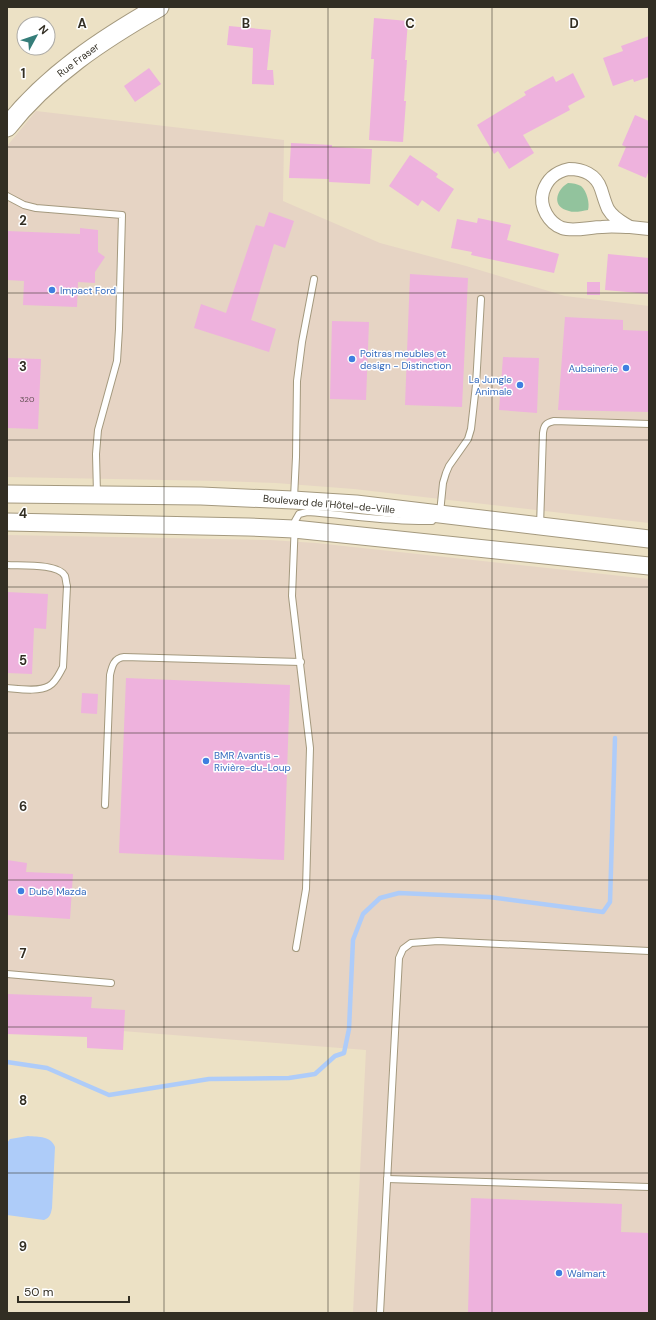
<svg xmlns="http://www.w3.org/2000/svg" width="656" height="1320" viewBox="0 0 656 1320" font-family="'DM Sans',sans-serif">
<rect width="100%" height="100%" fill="#ece1c5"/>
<!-- commercial -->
<g fill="#e6d4c4">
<path d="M36,111L284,140L283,201L380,243L466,266L565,296L649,306V523L354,489L276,483L219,481L7,477V146Z"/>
<path d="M7,535L270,540L316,543L649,579V1313H353L366,1050L7,1022Z"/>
</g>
<!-- green -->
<path fill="#92c39d" d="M568,183C573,183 577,184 581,186C587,191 590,204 588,210C582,211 574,213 569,211C551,207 556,190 568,183Z"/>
<!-- water -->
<path fill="#aeccf9" d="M28,1136C39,1137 51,1136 55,1147L52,1208C51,1213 50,1218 44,1220L7,1215V1143L10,1139Z"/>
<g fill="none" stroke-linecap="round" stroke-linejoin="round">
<!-- stream -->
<path stroke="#aeccf9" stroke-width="4.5" d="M7,1062L47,1068L109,1095L209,1079L289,1078L315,1074L335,1056L344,1053L349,1029L353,940L363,914L380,898L399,893L489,897L603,912L610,902L615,738"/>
</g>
<!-- building -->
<g fill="#eeb2dd">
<path d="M374,18L408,21L405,60H407L404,101H406L403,142L369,140L374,59H371Z"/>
<path d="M229,26L271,30L267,70H273L274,85L252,84L253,48L227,45Z"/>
<path d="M649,36V77L634,82L633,79L613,86L603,58L623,51L621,46Z"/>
<path d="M149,68L161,84L135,102L124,86Z"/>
<path d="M573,73L585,97L568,106L570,110L523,135L534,153L509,169L498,151L494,154L477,125L526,95L524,92L553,76L556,82Z"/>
<path d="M635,115L649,121V170L646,178L618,166L626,147L622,145Z"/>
<path d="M291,143L332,145V147L372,149L370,184L329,182V179L289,178Z"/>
<path d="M410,155L438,174L436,177L454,189L439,212L422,200L418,206L389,186Z"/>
<path d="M269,212L294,221L285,248L274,244L251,320L276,329L269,352L194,328L201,304L226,313L256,225L264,227Z"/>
<path d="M478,218L511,225L507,240L559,254L554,273L471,255L472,252L451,248L457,219L477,223Z"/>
<path d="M80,228L98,230V252L105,257L95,272V283L78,282L77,307L23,305L24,281L7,280V231L80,234Z"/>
<path d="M608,254L649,258V294L605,290Z"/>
<path d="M410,274L468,278L462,407L405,405Z"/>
<rect x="587" y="282" width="13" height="13"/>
<path d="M565,317L623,320V330L649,331V412L558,410Z"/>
<path d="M332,321L369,322L366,400L330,399Z"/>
<path d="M503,357L539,358L537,413L499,410Z"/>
<path d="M7,358L41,359L38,429L7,428Z"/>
<path d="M7,592L48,594L46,629L34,628L32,674L7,673Z"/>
<path d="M126,678L290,685L284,860L119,853Z"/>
<path d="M82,693L98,694L97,714L81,713Z"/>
<path d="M7,860L27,863L26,872L73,874L70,919L7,915Z"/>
<path d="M7,994L92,997L91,1008L125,1010L123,1050L87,1048V1037L7,1034Z"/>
<path d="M471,1198L622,1204L621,1232L649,1233V1313H468Z"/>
</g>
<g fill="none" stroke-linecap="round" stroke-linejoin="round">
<!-- service casing -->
<g stroke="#a4997e" stroke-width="8">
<g id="service">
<path d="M7,196L24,205L36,208L122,215L119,329L117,361L98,430L96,454L97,494"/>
<path d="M294,498L296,457L297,381L302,342L314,279"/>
<path d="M440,513L443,483L446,473L449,466L468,439L471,429L476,385L481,299"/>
<path d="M540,526L543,433C544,425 546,423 554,421L649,424"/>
<path d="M7,565C20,566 58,563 65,576C66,579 66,583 67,586L63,667C59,674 56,682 49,686C39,692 19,689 7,688"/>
<path d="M105,805L110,675C112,666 114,658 124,657L301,662"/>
<path d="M296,948L306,889L310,748L292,596L295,521L299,514L307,512C349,515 390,522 432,521"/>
<path d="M7,974L111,983"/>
<path d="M387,1179L649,1187"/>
<path d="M380,1313L399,958L403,949L411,943L438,941L649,951"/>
</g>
</g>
<!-- minor casing -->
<g stroke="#a4997e" stroke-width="14">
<g id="minor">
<path d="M569,169C582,169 596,174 601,189C603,195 605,203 608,209C613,218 622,222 630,227C621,227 611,226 602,227C590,227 574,232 562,228C549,223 539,207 543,192C547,179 555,172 569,169Z"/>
<path d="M630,227L649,229"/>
</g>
</g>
<!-- secondary casing -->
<g stroke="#a4997e" stroke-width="19">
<g id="secondary">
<path d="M7,494L201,496L293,500L356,504L649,539"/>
<path d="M7,522L248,527L294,529L649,566"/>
</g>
</g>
<!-- primary casing -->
<g stroke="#a4997e" stroke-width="21">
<path id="primary" d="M7,127C48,75 103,39 159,7"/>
</g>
<!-- service -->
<use href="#service" stroke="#fff" stroke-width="6"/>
<!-- minor -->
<use href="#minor" stroke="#fff" stroke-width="12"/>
<!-- secondary -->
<use href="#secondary" stroke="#fff" stroke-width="17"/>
<!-- primary -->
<use href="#primary" stroke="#fff" stroke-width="19"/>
</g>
<!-- grid -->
<path fill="none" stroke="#322e23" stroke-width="1" stroke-opacity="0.55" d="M164,7V1313M328,7V1313M492,7V1313M7,147H649M7,293H649M7,440H649M7,587H649M7,733H649M7,880H649M7,1027H649M7,1173H649"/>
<!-- markers -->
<g fill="#3f7fe0" stroke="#fff" stroke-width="1.5">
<circle cx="52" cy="290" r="4"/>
<circle cx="352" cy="359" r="4"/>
<circle cx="626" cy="368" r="4"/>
<circle cx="520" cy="385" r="4"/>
<circle cx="206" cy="761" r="4"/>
<circle cx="21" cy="891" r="4"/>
<circle cx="559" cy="1273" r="4"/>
</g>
<g text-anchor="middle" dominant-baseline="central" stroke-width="3" stroke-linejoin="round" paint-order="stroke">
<!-- number labels -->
<g font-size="8" fill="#614f52">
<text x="27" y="399">320</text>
</g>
<!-- street labels -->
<g font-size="10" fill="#322e23" stroke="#fff">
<text transform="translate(78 60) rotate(-37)">Rue Fraser</text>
<text transform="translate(329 504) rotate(5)">Boulevard de l'Hôtel-de-Ville</text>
</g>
<!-- shop labels -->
<g font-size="10" fill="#366cbe" stroke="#fff" text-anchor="start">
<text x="60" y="290">Impact Ford</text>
<text x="360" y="353">Poitras meubles et<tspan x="360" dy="12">design - Distinction</tspan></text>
<text x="618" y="368" text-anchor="end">Aubainerie</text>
<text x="512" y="379" text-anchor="end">La Jungle<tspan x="512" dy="12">Animale</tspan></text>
<text x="214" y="755">BMR Avantis -<tspan x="214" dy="12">Rivière-du-Loup</tspan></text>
<text x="29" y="891">Dubé Mazda</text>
<text x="567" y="1273">Walmart</text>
</g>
</g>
<g font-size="13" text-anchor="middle" font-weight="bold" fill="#322e23" stroke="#fff" stroke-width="3" stroke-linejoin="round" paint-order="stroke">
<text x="82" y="28">A</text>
<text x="246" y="28">B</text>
<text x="410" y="28">C</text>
<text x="574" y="28">D</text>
<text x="23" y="78">1</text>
<text x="23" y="225">2</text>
<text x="23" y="371">3</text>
<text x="23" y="518">4</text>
<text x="23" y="665">5</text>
<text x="23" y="811">6</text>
<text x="23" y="958">7</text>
<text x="23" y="1105">8</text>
<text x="23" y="1251">9</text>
</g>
<!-- border -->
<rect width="656" height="1320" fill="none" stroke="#322e23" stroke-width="16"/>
<!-- north arrow -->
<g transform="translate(36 36) rotate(50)"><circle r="19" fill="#ffffff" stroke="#adaba7"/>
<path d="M0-3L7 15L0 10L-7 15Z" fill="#357d79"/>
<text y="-6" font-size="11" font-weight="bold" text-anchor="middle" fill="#322e23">N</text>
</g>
<!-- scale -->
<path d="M18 1296v6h111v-6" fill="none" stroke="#322e23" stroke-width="2"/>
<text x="24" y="1296" font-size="12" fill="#322e23" stroke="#ffffff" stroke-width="3" paint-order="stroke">50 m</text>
</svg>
